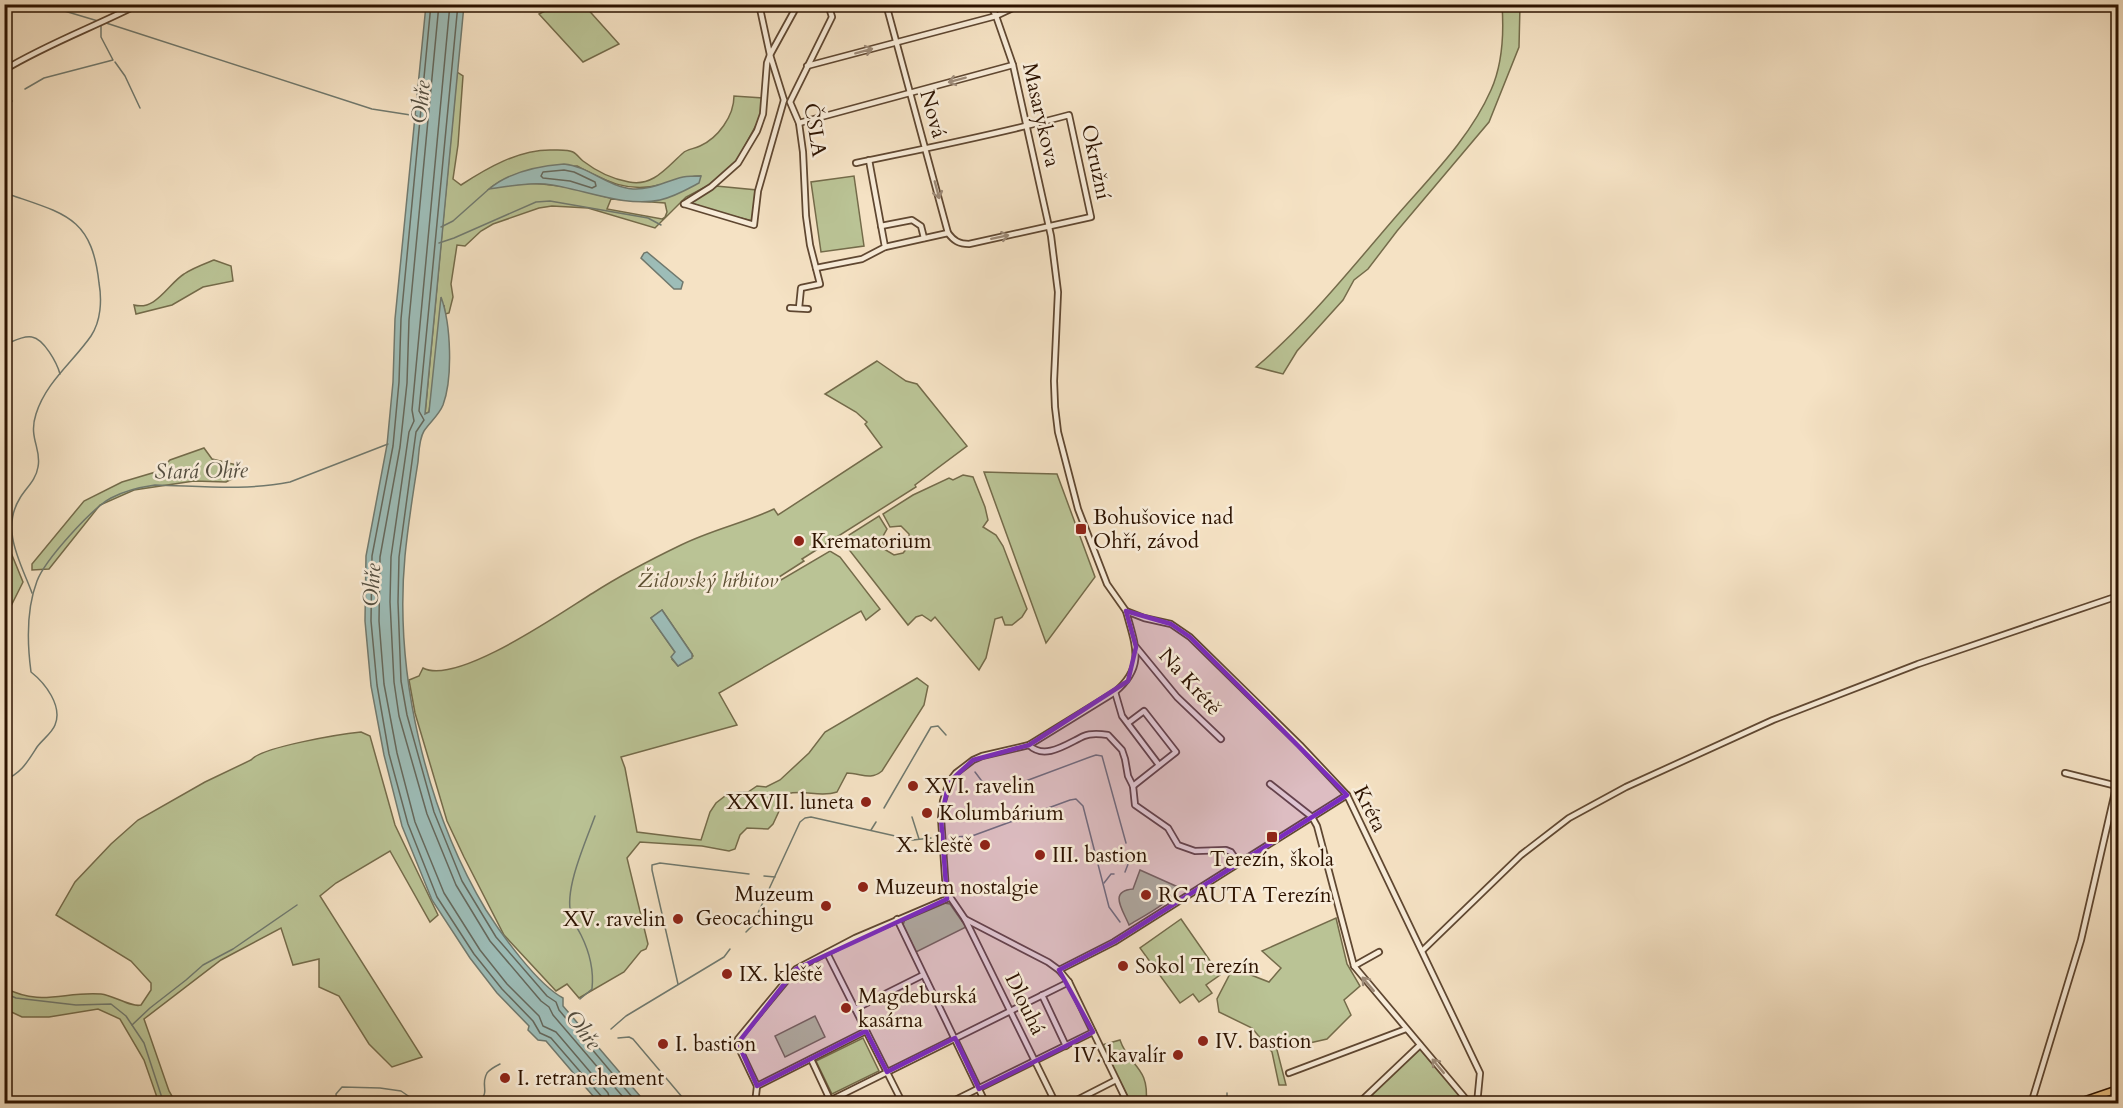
<svg xmlns="http://www.w3.org/2000/svg" width="2123" height="1108" viewBox="0 0 2123 1108" font-family="Cardo,serif">
<rect width="100%" height="100%" fill="#f5e2c4"/>
<filter id="stains"><feTurbulence type="fractalNoise" baseFrequency=".00333" numOctaves="4"/><feColorMatrix values="0 0 0 0 .2 0 0 0 0 .09 0 0 0 0 .02 0 0 0 .5 -.17"/></filter>
<radialGradient id="worn" r=".72"><stop offset=".6" stop-color="#630" stop-opacity="0"/><stop offset="1" stop-color="#630" stop-opacity=".3"/></radialGradient>
<!-- green -->
<g fill="#bac395" stroke="#746b4a" stroke-width="1.5" fill-rule="evenodd">
<path d="M557,5H584L619,44L583,62L539,14Z"/>
<path d="M1502,5H1520L1519,47L1489,122L1397,231L1368,269L1354,280L1343,300L1297,351L1283,374L1256,367C1308,323 1349,271 1393,220C1428,179 1469,140 1491,90C1503,63 1504,33 1502,5Z"/>
<path d="M457,72L463,76L458,145L453,179L461,185C487,168 518,150 550,150C556,150 568,149 573,152C577,154 580,159 583,161C596,171 612,179 629,182C653,187 667,167 683,153C687,149 694,149 700,146C718,138 734,116 734,96L763,98L762,114L736,162L709,185L686,197L655,228L588,208L552,206L539,208L493,224L481,231L465,246L457,245L451,284L453,297L449,313L445,314L444,305L429,412L425,414ZM577,166C606,181 627,193 660,185C675,181 686,176 701,176L649,202L614,199L568,187L542,184L525,183L490,188C517,168 544,168 577,166ZM611,199L665,203L667,212L665,217L662,219L607,209Z"/>
<path d="M854,176L864,246L821,252L811,182Z"/>
<path d="M716,186L757,190L753,221L712,211L692,203L694,198Z"/>
<path d="M214,260L231,266L233,281L203,287L172,305L136,314L134,305C156,311 168,284 184,274C193,268 204,264 214,260Z"/>
<path d="M877,361L906,381L917,384L967,446L915,485L916,487L802,559L804,561L779,577L781,580L830,551L840,557L880,609L866,620L861,611L719,693L737,725L621,757L625,768L637,832L701,840L710,812L716,803L729,793L748,792L757,786L766,787L780,780L809,753L825,732L917,678L928,686L924,705L882,771C870,781 861,773 847,773L837,792C820,798 804,789 787,794L773,824L768,829L747,828L740,835L735,849L729,851L702,846L640,842L627,858L648,944L646,949L641,951L624,972L579,998L567,984L556,991L504,935L464,857L447,821L415,713L409,680L419,676L423,668C457,686 562,612 593,593C621,575 652,559 681,545C711,530 744,523 774,509L778,515L882,447L865,424L867,422L856,412L825,394ZM662,610L692,654L693,656L678,666L672,659L675,652L651,618Z"/>
<path d="M204,448L212,459L237,465L236,477L226,482L194,481L134,490L100,505L49,569L32,570V564L84,501L122,482L159,471L170,460Z"/>
<path d="M984,472L1057,474L1095,577L1046,643Z"/>
<path d="M963,475L973,477L985,507L988,520L983,527L996,535L1003,546L1027,609L1022,617L1012,625H1005L1002,617L995,619L986,658L979,670L935,617L931,621L922,615L916,617L908,625L847,547V540L849,535L879,516L887,529L882,538L884,549L894,555L903,553L910,545L909,534L901,526L890,527L883,514L913,495L949,478L953,480Z"/>
<path d="M5,538L23,582L5,618H4Z"/>
<path d="M361,732L370,736L395,825L438,915L430,922L390,851L336,883L320,896L422,1057L392,1067L369,1044L339,996L319,987V959L293,965L281,928L221,960L144,1019L169,1091L176,1103H159L144,1060L120,1019L98,1009L49,1017H22L5,1009V988C42,1007 64,991 101,994C113,995 132,1008 141,1005L151,990V983L131,961L56,915L75,882L111,844L138,820L205,782L251,760C261,747 341,734 361,732Z"/>
<path d="M1140,870L1178,887C1174,901 1142,917 1129,925C1123,910 1108,891 1133,889Z"/>
<path d="M944,903L950,904L966,927L916,952L903,925L905,919Z"/>
<path d="M1336,918L1347,964L1360,986L1344,1000L1351,1015L1327,1039L1301,1045L1293,1038L1283,1041L1277,1050L1286,1085H1279L1272,1052L1252,1028L1219,1012L1217,999L1233,968L1269,982L1281,968L1262,951Z"/>
<path d="M1181,919L1220,975L1206,985L1212,993L1199,1002L1193,994L1180,1003L1140,948Z"/>
<path d="M815,1016L825,1037L785,1057L775,1036Z"/>
<path d="M863,1038L879,1071L832,1094L816,1061Z"/>
<path d="M1120,1040C1129,1067 1150,1066 1146,1103H1131L1102,1045Z"/>
<path d="M1420,1049L1466,1103L1368,1104L1365,1100Z"/>
</g>
<!-- water -->
<g fill="#9dbdb8" stroke="#70796e" stroke-width="1.5">
<path d="M426,5H464L425,414L429,412L441,297C451,324 453,378 443,405C439,415 430,422 424,431C419,439 419,452 418,462C413,493 408,525 405,556C394,673 426,810 486,910C502,935 537,984 563,998V1006L646,1103H599L546,1041L538,1040L528,1030L529,1026L497,993L470,958L432,900L402,826L384,755L371,686L365,621L366,556L387,445L393,382L395,319Z"/>
<path d="M564,164C588,166 608,187 633,189C651,190 666,181 683,177C689,176 695,176 701,176L699,183C686,190 674,197 660,200C624,208 581,188 545,184C525,182 508,187 489,189C509,172 538,166 564,164Z"/>
<path d="M647,252L683,282L681,289H674L641,258L644,253Z"/>
<path d="M662,610L692,654V658L678,666L671,657L675,652L651,618Z"/>
</g>
<g fill="none" stroke-linecap="round" stroke-linejoin="round">
<!-- shore -->
<g stroke="#65685c" stroke-width="1.5">
<path d="M431,4L401,319L399,382L393,446L372,556L371,621L377,685L389,754L408,824L437,897L474,954L502,989L533,1021L540,1033L551,1038L602,1097L604,1104"/>
<path d="M439,4L409,320L407,383L400,447L380,557L379,621L384,684L397,753L415,822L444,893L480,950L507,984L539,1016L543,1026L556,1032L608,1093L611,1104"/>
<path d="M450,4L412,410L414,421L409,432L391,557L390,602L394,682L399,716L427,814L456,885L490,941L541,1001L549,1007L553,1015L629,1104"/>
<path d="M458,4L419,411L424,420L416,432L399,557L398,602L401,681L407,715L434,812L462,881L496,937L547,996L556,1002L559,1010L638,1104"/>
<path d="M564,170L574,172L595,182L596,186L592,188L570,181L543,178L541,176L543,172Z"/>
</g>
<!-- stream -->
<g stroke="#70796e" stroke-width="1.5">
<path d="M41,4L98,21"/>
<path d="M103,22L372,109L417,116"/>
<path d="M115,62L125,76L140,108"/>
<path d="M25,89L44,78L113,60L101,37V23"/>
<path d="M4,115L12,101"/>
<path d="M4,190L11,195C66,214 92,218 99,283C102,300 101,321 91,336C73,362 46,382 36,414C28,438 42,449 38,467C36,480 26,488 20,498C0,530 21,563 32,593"/>
<path d="M441,227L453,221L489,189"/>
<path d="M439,243L454,238L536,202L550,201L648,218L661,225"/>
<path d="M4,345C12,342 23,335 32,337C44,339 57,363 60,374"/>
<path d="M975,772L990,792H998"/>
<path d="M4,780C21,774 28,761 37,747C42,740 52,733 55,725C63,706 45,683 31,672C27,642 26,610 37,581C45,560 91,509 111,498C124,491 141,487 155,485C200,486 246,491 290,482L388,444"/>
<path d="M1015,785L1090,757L1096,755L1102,756L1126,843"/>
<path d="M884,808L931,727L938,726L946,735"/>
<path d="M912,817L919,839"/>
<path d="M871,830L876,822"/>
<path d="M953,837L972,836L1070,800L1076,799L1083,806L1109,907L1120,922"/>
<path d="M1125,872L1130,859"/>
<path d="M764,876L775,877"/>
<path d="M1104,883L1111,874H1114"/>
<path d="M746,932L752,926L800,822L805,818L811,817L913,840L931,838"/>
<path d="M678,984L652,870V865L660,863L749,874"/>
<path d="M4,993L16,998L76,1005L111,1004L126,1016L144,1043L164,1104"/>
<path d="M580,999L592,989C594,970 590,953 581,935C578,929 573,922 571,914C564,889 586,841 595,816"/>
<path d="M132,1025L150,1008L186,980L203,965L233,949L297,905"/>
<path d="M611,1029L626,1016L724,957L730,949"/>
<path d="M618,1038L629,1037L633,1039L688,1104"/>
<path d="M1227,1093V1104"/>
<path d="M1255,1100L1270,1104"/>
<path d="M337,1104L336,1094L342,1087L380,1088L401,1091L420,1104"/>
<path d="M467,1104C497,1096 478,1089 487,1073C490,1069 496,1066 500,1064"/>
</g>
<!-- minor casing -->
<g stroke="#5f4731" stroke-width="8">
<g id="minor">
<path d="M759,4L770,55L784,100"/>
<path d="M990,4L996,16L1013,65L1051,236L1058,292L1054,381L1055,407L1058,432L1078,509L1107,584L1126,611L1144,618L1171,624L1190,637L1300,745L1347,795L1480,1073L1477,1104"/>
<path d="M807,66L996,16L1021,4"/>
<path d="M4,70C47,44 94,27 139,4"/>
<path d="M799,123L1013,65"/>
<path d="M856,163C927,148 999,134 1069,115L1091,217L969,244C959,244 954,241 948,233C927,157 907,80 886,4"/>
<path d="M684,204L711,187L738,163L757,131L763,114L767,63L770,55L798,4"/>
<path d="M684,204L754,225L758,191L784,100"/>
<path d="M881,226L912,220L921,226L924,238"/>
<path d="M885,247L948,233"/>
<path d="M816,268L862,259L885,247L869,160"/>
<path d="M790,308L808,309"/>
<path d="M799,308L801,288L820,284L810,245L806,216L803,152L799,123L790,102L832,17L828,4"/>
<path d="M1136,647L1177,697L1221,739"/>
<path d="M1115,692L1122,716L1159,765"/>
<path d="M1128,723L1144,711L1176,752L1133,786"/>
<path d="M1029,745C1045,761 1068,743 1084,736C1091,733 1101,734 1108,735L1122,750L1125,759L1128,776L1133,786L1135,805L1168,828L1178,845L1195,851L1226,850L1231,852L1238,862"/>
<path d="M2065,773L2117,786"/>
<path d="M1270,784L1312,817L1317,826L1354,966L1470,1104"/>
<path d="M897,919L986,1104"/>
<path d="M965,919L1048,962L1059,970L1069,982L1128,1104"/>
<path d="M1423,950L1521,855L1569,818L1626,787L1773,720L1918,664L2118,596"/>
<path d="M827,953L903,1104"/>
<path d="M1354,966L1379,952"/>
<path d="M1059,970L1114,942L1347,795"/>
<path d="M1042,995L1066,1046"/>
<path d="M855,1009L923,975"/>
<path d="M811,1059L832,1104"/>
<path d="M1289,1073L1406,1029"/>
<path d="M757,1086L866,1031"/>
<path d="M1359,1103L1420,1045"/>
<path d="M755,1104L757,1086L739,1048L738,1039L796,969L855,938L949,898"/>
<path d="M823,1104L1069,982"/>
<path d="M947,1104L1093,1032"/>
<path d="M1056,1104L965,919L946,891L941,818L943,801L949,782L956,773L973,760L982,756L1029,745L1115,692C1146,666 1135,645 1126,611"/>
<path d="M1069,1104L1116,1080"/>
<path d="M2031,1104L2081,940L2118,779"/>
</g>
</g>
<!-- major casing -->
<g stroke="#2d1300" stroke-width="9">
<path id="major" d="M2074,1104L2118,1089"/>
</g>
<!-- minor -->
<use href="#minor" stroke="#f8ecd9" stroke-width="4.5"/>
<!-- major -->
<use href="#major" stroke="#eac182" stroke-width="6"/>
</g>
<!-- one-way arrows -->
<defs><path id="oneway-shaft" d="M-6 0H5M1.5-3L5.5 0L1.5 3" fill="none" stroke-width="1.6" stroke-linecap="round" stroke-linejoin="round" transform="scale(1.5)"/></defs>
<g stroke="#9d8a77">
<use href="#oneway-shaft" transform="translate(864 51) rotate(-15)"/>
<use href="#oneway-shaft" transform="translate(957 80) rotate(165)"/>
<use href="#oneway-shaft" transform="translate(937 190) rotate(75)"/>
<use href="#oneway-shaft" transform="translate(1000 237) rotate(-12)"/>
<use href="#oneway-shaft" transform="translate(1368 984) rotate(-130)"/>
<use href="#oneway-shaft" transform="translate(1438 1066) rotate(-130)"/>
</g>
<!-- marked area -->
<path fill="#7b2cbf" fill-opacity="0.2" stroke="#7b2cbf" stroke-width="4.5" stroke-linejoin="round" d="M1126,611L1171,624L1190,637L1347,795L1114,942L1059,970L1093,1032L1066,1046L979,1089L955,1038L887,1072L866,1031L757,1086L738,1043L796,969L947,899L941,818L949,782L973,760L1029,745L1128,681L1136,647Z"/>
<!-- markers -->
<g fill="#8f2418" stroke="#f8ecd9" stroke-width="2">
<rect x="1075" y="523" width="12" height="12" rx="3"/>
<circle cx="799" cy="541" r="6"/>
<circle cx="913" cy="786" r="6"/>
<circle cx="866" cy="802" r="6"/>
<circle cx="927" cy="813" r="6"/>
<rect x="1266" y="831" width="12" height="12" rx="3"/>
<circle cx="985" cy="845" r="6"/>
<circle cx="1040" cy="855" r="6"/>
<circle cx="863" cy="887" r="6"/>
<circle cx="1146" cy="895" r="6"/>
<circle cx="826" cy="906" r="6"/>
<circle cx="678" cy="919" r="6"/>
<circle cx="1123" cy="966" r="6"/>
<circle cx="727" cy="974" r="6"/>
<circle cx="846" cy="1008" r="6"/>
<circle cx="1203" cy="1041" r="6"/>
<circle cx="663" cy="1044" r="6"/>
<circle cx="1178" cy="1055" r="6"/>
<circle cx="505" cy="1078" r="6"/>
</g>
<g text-anchor="middle" dominant-baseline="central" stroke-width="5" stroke-linejoin="round" paint-order="stroke">
<!-- street labels -->
<g font-size="21" fill="#2d1300" stroke="#f8ecd9">
<text transform="translate(933 114) rotate(74)">Nová</text>
<text transform="translate(1041 115) rotate(77)">Masarykova</text>
<text transform="translate(815 130) rotate(81)">ČSLA</text>
<text transform="translate(1096 162) rotate(78)">Okružní</text>
<text transform="translate(1190 682) rotate(48)">Na Krétě</text>
<text transform="translate(1370 809) rotate(63)">Kréta</text>
<text transform="translate(1025 1004) rotate(64)">Dlouhá</text>
</g>
<!-- poi labels -->
<g font-size="21" fill="#2d1300" stroke="#f8ecd9" text-anchor="start">
<text x="1093" y="517">Bohušovice nad<tspan x="1093" dy="24">Ohří, závod</tspan></text>
<text x="811" y="541">Krematorium</text>
<text x="925" y="786">XVI. ravelin</text>
<text x="854" y="802" text-anchor="end">XXVII. luneta</text>
<text x="939" y="813">Kolumbárium</text>
<text x="973" y="845" text-anchor="end">X. kleště</text>
<text x="1052" y="855">III. bastion</text>
<text x="1272" y="859" text-anchor="middle">Terezín, škola</text>
<text x="875" y="887">Muzeum nostalgie</text>
<text x="814" y="894" text-anchor="end">Muzeum<tspan x="814" dy="24">Geocachingu</tspan></text>
<text x="1158" y="895">RC AUTA Terezín</text>
<text x="666" y="919" text-anchor="end">XV. ravelin</text>
<text x="1135" y="966">Sokol Terezín</text>
<text x="739" y="974">IX. kleště</text>
<text x="858" y="996">Magdeburská<tspan x="858" dy="24">kasárna</tspan></text>
<text x="1215" y="1041">IV. bastion</text>
<text x="675" y="1044">I. bastion</text>
<text x="1166" y="1055" text-anchor="end">IV. kavalír</text>
<text x="517" y="1078">I. retranchement</text>
</g>
<!-- park labels -->
<g font-size="21" font-style="italic" fill="#5e5134" stroke="#f8ecd9">
<text x="708" y="580">Židovský hřbitov</text>
</g>
<!-- water labels -->
<g font-size="22" font-style="italic" fill="#544e40" stroke="#f8ecd9">
<text transform="translate(421 102) rotate(-85)">Ohře</text>
<text transform="translate(201 471) rotate(-1)">Stará Ohře</text>
<text transform="translate(372 585) rotate(-87)">Ohře</text>
<text transform="translate(583 1030) rotate(52)">Ohře</text>
</g>
</g>
<!-- margin -->
<rect width="2123" height="1108" fill="none" stroke="#f5e2c4" stroke-width="24"/>
<rect x="6" y="6" width="2111" height="1096" fill="none" stroke="#2d1300" stroke-width="3"/>
<rect x="12" y="12" width="2099" height="1084" fill="none" stroke="#2d1300" stroke-width="1.5"/>
<rect width="100%" height="100%" filter="url(#stains)"/>
<rect width="100%" height="100%" fill="url(#worn)"/>
</svg>
